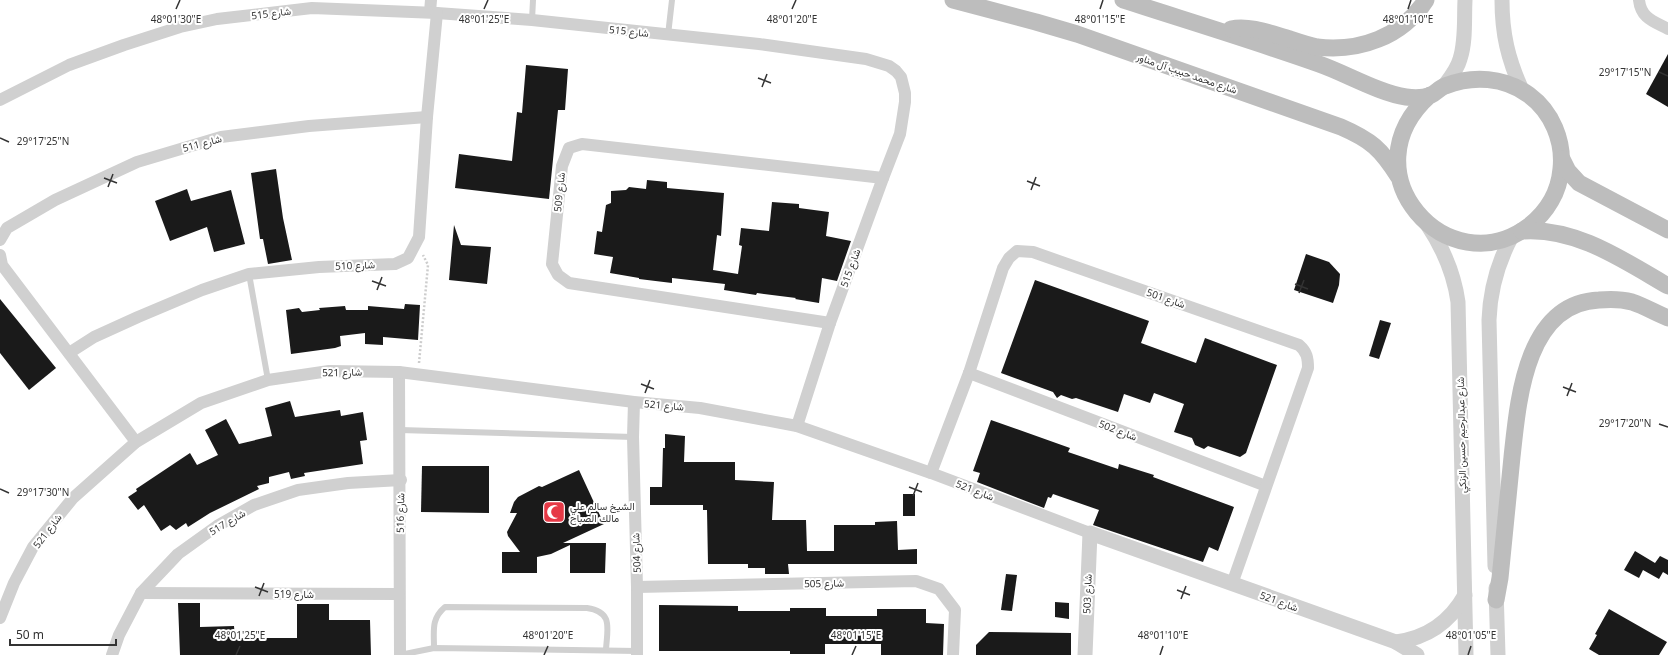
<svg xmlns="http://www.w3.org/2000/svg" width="1668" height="655" viewBox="0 0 1668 655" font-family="'Noto Sans',Vazirmatn,sans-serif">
<rect width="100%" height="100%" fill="#fff"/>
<!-- building -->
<g fill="#1a1a1a">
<path d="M1668,54V107L1646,94Z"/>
<path d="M526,65L568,69L565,110H558L549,199L455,188L459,154L512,161L517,112L522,113Z"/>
<path d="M276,169L283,218L292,260L268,264L263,239H260L251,173Z"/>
<path d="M647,180L667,182V188L724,193L721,236L717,235L713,270L738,274L742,246L739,245L741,228L769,231L772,202L799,204V208L829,212L826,236L851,241L837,281L822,278L819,303L795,299L796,298L757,293L756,295L724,290L725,284L672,278V283L639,279V278L610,273L613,257L594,254L597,231L602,232L606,205L611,203V191L626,190L629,187L646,189Z"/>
<path d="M187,189L191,201L231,190L245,244L214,252L207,227L170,241L155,201Z"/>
<path d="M454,225L461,245L491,247L487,284L449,280Z"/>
<path d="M1306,254L1329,262L1340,274L1339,285L1333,303L1294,290Z"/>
<path d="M1035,280L1149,321L1141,343L1196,363L1205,338L1277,365L1246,453L1240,457L1208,446L1204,449L1195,445L1192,438L1174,432L1184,404L1154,393L1150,403L1124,394L1118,412L1076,398L1072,399L1061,395L1057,398L1053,392L1001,373Z"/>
<path d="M0,299L56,368L29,390L0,353Z"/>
<path d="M405,304L420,305L418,340L383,337V345L365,344V333L340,336L341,346L335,348L291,354L286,310L299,308L302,312L320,310L319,308L345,306L346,310H368V306L404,309Z"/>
<path d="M1380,320L1391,323L1379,359L1369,356Z"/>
<path d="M290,401L295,417L340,410L341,416L363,412L367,440L360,441L363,464L304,473L305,476L291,479L289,472L269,477V483L257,486L259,489L210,513L188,527L186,523L176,530L170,525L161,531L144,505L138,510L128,497L137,491L136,489L190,453L197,465L218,455L205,430L226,419L239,444L272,436L265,408Z"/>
<path d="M991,420L1070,448L1068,452L1118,469L1119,464L1154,475L1153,477L1234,507L1218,551L1209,547L1203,562L1093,525L1099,510L1053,494L1051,498L1048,497L1044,508L977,482L980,473L973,471Z"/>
<path d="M665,434L685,436L684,462H735V480L774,482L772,520H806L807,551H834V525H875V522L897,521L898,550L917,549V564H788L789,574H765V568H748V564H708L707,510H703V505H650V487H662L663,448H665Z"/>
<path d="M422,466H489V513L421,512Z"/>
<path d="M579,470L604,524L563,543H606L605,573H570V545L551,554L537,557V573H502V552H520L508,536L507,532L517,513H510L514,502L518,497L539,486L542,487Z"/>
<rect x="903" y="494" width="12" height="22"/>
<path d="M1635,551L1655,563L1660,556L1668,560V575L1663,572L1659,579L1643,570L1639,578L1624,570Z"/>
<path d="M1006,574L1017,575L1012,611L1001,610Z"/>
<path d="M1055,602L1069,603V619L1055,617Z"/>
<path d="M178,603H200V627L234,626L235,638H297V604H329V620H370L371,655H180Z"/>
<path d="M659,605L738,606V611H790V608H826V616H877V609H926V623L944,624L943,655H881V644H825V654H790V651H659Z"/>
<path d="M1609,609L1667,642L1659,655H1599L1589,649L1597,635L1595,634Z"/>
<path d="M989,632L1071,633V655H976V645Z"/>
</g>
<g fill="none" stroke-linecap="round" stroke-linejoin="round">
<!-- path -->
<path stroke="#cdcdcd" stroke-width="2.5" stroke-dasharray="2 2" stroke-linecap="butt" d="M419,363L428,265L423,255"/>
<!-- service -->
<g stroke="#d0d0d0" stroke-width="6">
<path d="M532,20L533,0"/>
<path d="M668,35L672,0"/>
<path d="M249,274L268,380"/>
<path d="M400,430L633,437"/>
<path d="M434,648C434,630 431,619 445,607L587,608C614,612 607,629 606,650"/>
<path d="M400,655L434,648L637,651"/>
</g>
<!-- minor -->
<g stroke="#d0d0d0" stroke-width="12">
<path d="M1639,0C1641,18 1653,21 1668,29"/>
<path d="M430,12L431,0"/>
<path d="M0,100L69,65L124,45L180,27L217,19L312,8L437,13L532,20L759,44L866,59L889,66L896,71L901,77L905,93V102L900,134L883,178L830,323L797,426"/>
<path d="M0,240L7,228L55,200L137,162L221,137L309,126L427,117"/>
<path d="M0,255L2,265L136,442"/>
<path d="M830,323L569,283L558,275L552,264L562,166L569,148L582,144L883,178"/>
<path d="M69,353L94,337L138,317L202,290L249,274L319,267L395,264L408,258L419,237L427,117L437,13"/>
<path d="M399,372L400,655"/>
<path d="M969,373L1266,486"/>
<path d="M634,402L633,437L637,587V655"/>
<path d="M931,473L969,373L1003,268L1009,258L1017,251L1033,252L1299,345C1307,352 1308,358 1308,368L1232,584"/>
<path d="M637,587L916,581L939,589L955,610L953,655"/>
<path d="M141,593L399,594"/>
<path d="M0,618L14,583L33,547L73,498L136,442L201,403L268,380L329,371L399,372L634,402L700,408L797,426L931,473L1090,533"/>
<path d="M112,655L119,635L141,593L178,554L217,526L254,505L298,490L348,483L401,480"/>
</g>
<!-- tertiary -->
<g stroke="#d0d0d0" stroke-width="15">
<path d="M1502,0C1502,34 1508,59 1522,90"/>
<path d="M1444,86C1450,78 1457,70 1460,59C1466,41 1464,19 1465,0"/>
<path d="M1427,224C1443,248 1454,273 1458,302L1466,655"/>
<path d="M1495,566L1489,320C1490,291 1498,262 1512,236"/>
<path d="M1496,588L1498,655"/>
<path d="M1396,642C1427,638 1450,622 1465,595"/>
<path d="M1085,655L1090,533L1396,642L1417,655"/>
</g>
<!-- secondary -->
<g stroke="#bdbdbd" stroke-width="17">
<path d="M953,0L1036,22L1077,34L1341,127C1371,140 1381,149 1398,176"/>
<path d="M1123,0C1188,21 1254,41 1319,64C1345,73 1379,93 1406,97C1413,98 1424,98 1431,95C1436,93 1439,88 1445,86C1473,75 1504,77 1529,95C1552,112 1564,141 1561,169C1559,192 1547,212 1529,226C1448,287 1344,172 1430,95"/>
<path d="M1231,29C1250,25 1272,34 1290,39C1299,42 1308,45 1317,47C1359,52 1402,37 1426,0"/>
<path d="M1562,159L1568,171L1579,183L1668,230"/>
<path d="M1522,231C1576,227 1623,260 1668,286"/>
<path d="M1496,600L1500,578C1504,538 1508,497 1512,457C1518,402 1525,303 1599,300C1610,299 1621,299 1632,302C1644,306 1656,313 1668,318"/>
</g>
</g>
<!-- ticks -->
<path fill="none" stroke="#333" stroke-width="1.5" d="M176,9L180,0M484,9L488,0M792,9L796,0M1100,9L1103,0M1408,9L1411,0M1659,72L1668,76M758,78L771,83M762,87L767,74M0,138L9,142M104,178L117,183M1027,181L1040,186M108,187L113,174M1031,190L1036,177M372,281L386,286M1295,284L1308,289M377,290L382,277M1299,293L1304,280M641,384L654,389M1563,387L1576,392M645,393L650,380M1567,396L1572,383M1659,424L1668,427M909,487L922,492M0,489L9,493M913,496L918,483M255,587L268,592M1177,590L1190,595M259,596L264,583M1181,599L1186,586M236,655L240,646M544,655L548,646M852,655L856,646M1160,655L1163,646M1468,655L1471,646"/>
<!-- icons -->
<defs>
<g id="mosque-square" transform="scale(1.15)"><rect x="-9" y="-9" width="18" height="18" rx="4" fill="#e63946" stroke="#fff"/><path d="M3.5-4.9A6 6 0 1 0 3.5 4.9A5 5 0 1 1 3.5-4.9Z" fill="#fff"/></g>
</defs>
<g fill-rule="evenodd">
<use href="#mosque-square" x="554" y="512"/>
</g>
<g text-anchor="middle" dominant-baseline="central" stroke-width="4" stroke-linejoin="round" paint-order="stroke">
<!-- street labels -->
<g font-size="10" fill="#333" stroke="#fff">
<text transform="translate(271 13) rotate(-7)">شارع 515</text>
<text transform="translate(629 31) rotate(6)">شارع 515</text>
<text transform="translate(1187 73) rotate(19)">شارع محمد حبيب آل مناور</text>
<text transform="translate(202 143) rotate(-15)">شارع 511</text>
<text transform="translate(559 192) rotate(-84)">شارع 509</text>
<text transform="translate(355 265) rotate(-2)">شارع 510</text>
<text transform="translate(850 268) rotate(-70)">شارع 515</text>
<text transform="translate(1166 298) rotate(19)">شارع 501</text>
<text transform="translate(342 372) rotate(-1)">شارع 521</text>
<text transform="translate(664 405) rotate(5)">شارع 521</text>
<text transform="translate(1118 430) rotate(21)">شارع 502</text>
<text transform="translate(1461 435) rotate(-91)">شارع عبدالرحيم حسين الزنكي</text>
<text transform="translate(975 490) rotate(21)">شارع 521</text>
<text transform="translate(400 513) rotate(-89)">شارع 516</text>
<text transform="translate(227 522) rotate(-31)">شارع 517</text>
<text transform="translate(47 531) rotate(-53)">شارع 521</text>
<text transform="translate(636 553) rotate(-92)">شارع 504</text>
<text transform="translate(824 583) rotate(-1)">شارع 505</text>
<text x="294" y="594">شارع 519</text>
<text transform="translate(1087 594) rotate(-88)">شارع 503</text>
<text transform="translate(1279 601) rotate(20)">شارع 521</text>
</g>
<!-- poi labels -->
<g font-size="10" fill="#333" stroke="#fff" text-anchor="start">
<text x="570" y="506">الشيخ سالم علي<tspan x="570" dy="12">مالك الصباح</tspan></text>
</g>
</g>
<g font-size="10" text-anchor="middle" fill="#333" stroke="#fff" stroke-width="4" stroke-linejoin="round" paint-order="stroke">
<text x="176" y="23">48°01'30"E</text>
<text x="484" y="23">48°01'25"E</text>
<text x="792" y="23">48°01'20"E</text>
<text x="1100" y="23">48°01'15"E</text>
<text x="1408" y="23">48°01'10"E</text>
<text x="1625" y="76">29°17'15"N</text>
<text x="43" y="145">29°17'25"N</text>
<text x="1625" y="427">29°17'20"N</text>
<text x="43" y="496">29°17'30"N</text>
<text x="240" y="639">48°01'25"E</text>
<text x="548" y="639">48°01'20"E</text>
<text x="856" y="639">48°01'15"E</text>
<text x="1163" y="639">48°01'10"E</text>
<text x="1471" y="639">48°01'05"E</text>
</g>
<!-- scale -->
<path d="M10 639v6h106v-6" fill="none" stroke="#333333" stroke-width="2"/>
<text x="16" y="639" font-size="12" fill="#333333" stroke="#ffffff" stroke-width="3" paint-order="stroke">50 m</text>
</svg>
